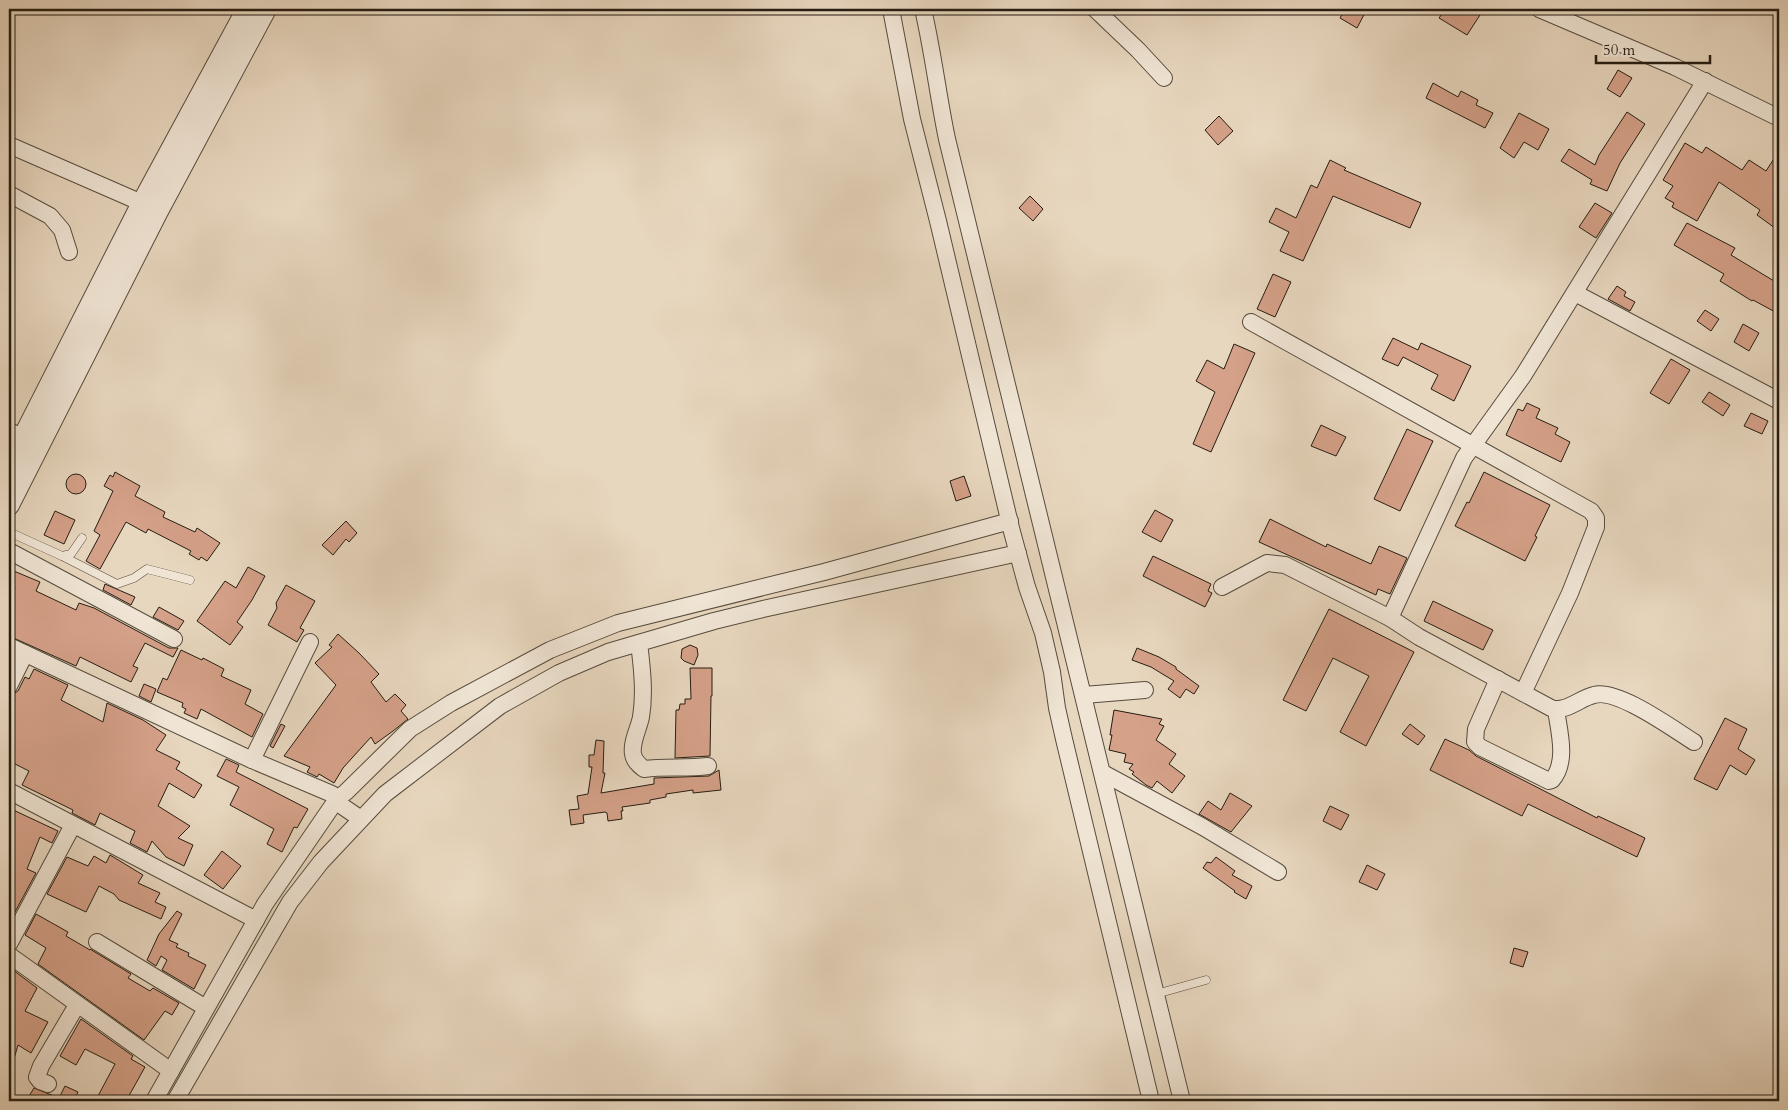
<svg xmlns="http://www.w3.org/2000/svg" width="1788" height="1110" viewBox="0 0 1788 1110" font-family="Cardo,serif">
<rect width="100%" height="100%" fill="#e8d7bf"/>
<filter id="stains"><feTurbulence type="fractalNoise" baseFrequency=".004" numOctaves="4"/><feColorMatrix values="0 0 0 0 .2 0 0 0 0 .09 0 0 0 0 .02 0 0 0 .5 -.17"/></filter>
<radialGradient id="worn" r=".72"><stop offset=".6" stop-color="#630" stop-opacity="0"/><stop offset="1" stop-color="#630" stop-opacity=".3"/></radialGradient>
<!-- building -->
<g fill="#d5a189" stroke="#251d12">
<path d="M1345,9H1367L1357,28L1340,18Z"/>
<path d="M1445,9H1469L1480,15L1467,35L1439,18Z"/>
<path d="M1618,70L1632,78L1620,97L1607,89Z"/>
<path d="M1433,83L1458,97L1461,91L1478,100L1476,105L1493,113L1485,128L1426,98Z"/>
<path d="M1627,112L1645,124L1620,163L1607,191L1590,184L1592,180L1561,161L1569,149L1595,165L1599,155Z"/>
<path d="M1519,113L1549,129L1538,150L1524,142L1514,158L1500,148Z"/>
<path d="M1219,116L1233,131L1218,145L1205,130Z"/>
<path d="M1685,143L1702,153L1706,147L1742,170L1749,160L1766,171L1779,151V231L1757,215L1760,210L1719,182L1697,221L1672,207L1674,203L1665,198L1673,186L1663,180Z"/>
<path d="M1330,160L1346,168L1344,170L1421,203L1410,228L1333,196L1303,261L1280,251L1289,232L1269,222L1276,208L1296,218L1311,185L1317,188Z"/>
<path d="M1030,196L1043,209L1033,221L1019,208Z"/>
<path d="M1595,203L1612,213L1596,238L1579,227Z"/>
<path d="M1687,223L1735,248L1731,255L1779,284V314L1753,300L1752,301L1720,281L1724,274L1674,245Z"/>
<path d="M1273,274L1291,282L1275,317L1257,309Z"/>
<path d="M1617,286L1626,292L1624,296L1635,302L1630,311L1608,299Z"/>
<path d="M1705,310L1719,319L1711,331L1697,321Z"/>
<path d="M1743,324L1759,333L1749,351L1734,342Z"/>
<path d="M1393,338L1418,350L1421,343L1471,366L1454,401L1431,389L1438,375L1403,357L1398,366L1382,359Z"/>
<path d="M1234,344L1255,353L1211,452L1193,444L1215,392L1196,381L1207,360L1224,369Z"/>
<path d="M1671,359L1690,370L1669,404L1650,393Z"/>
<path d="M1709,392L1730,405L1723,416L1702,402Z"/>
<path d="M1527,403L1540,409L1536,418L1558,428L1555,434L1570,442L1561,462L1506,435L1518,409L1523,411Z"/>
<path d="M1751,413L1768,421L1762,434L1744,426Z"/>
<path d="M1321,425L1346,437L1336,456L1311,446Z"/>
<path d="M1407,429L1433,441L1400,511L1374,499Z"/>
<path d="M115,472L140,486L135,496L165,512L163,517L195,532L197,528L220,543L207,561L201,557L199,560L189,554L191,551L148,529L146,533L126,522L100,569L86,561L100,535L94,531L113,491L104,486L110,475L113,477Z"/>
<path d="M1484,472L1550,505L1535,536L1537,537L1525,561L1455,526L1467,502L1469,503Z"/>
<circle cx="76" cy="484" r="10"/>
<path d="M964,476L971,496L956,501L950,481Z"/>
<path d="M1155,510L1173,520L1161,542L1142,532Z"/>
<path d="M55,511L75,520L64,544L44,535Z"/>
<path d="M1270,519L1326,547L1327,544L1371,564L1379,546L1407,558L1390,594L1378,589L1376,595L1259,542Z"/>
<path d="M346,521L357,533L349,542L346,539L333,555L322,545Z"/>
<path d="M1153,556L1211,584L1208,591L1212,593L1205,607L1143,576Z"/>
<path d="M248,567L265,576L252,600L237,622L243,627L230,645L197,621L225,581L236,588Z"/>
<path d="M9,569L40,582L36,591L76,610L79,603L94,608L169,648H178L173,657L145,643L133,666L138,668L131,682L80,657L76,666L9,636V601L15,588L9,584Z"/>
<path d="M105,584L135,597L131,605L103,590Z"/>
<path d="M286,585L315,601L300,628L304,630L297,642L268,625L277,608L276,603Z"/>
<path d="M1433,601L1493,630L1483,650L1424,621Z"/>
<path d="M159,607L184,621L178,630L153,617Z"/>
<path d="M1329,609L1414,652L1366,746L1340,732L1369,676L1333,658L1306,711L1283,700Z"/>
<path d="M338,634L359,653L379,674L371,682L386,702L395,694L406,705L401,711L408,719L393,731L375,744L371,737L343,768L334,783L319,774L317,777L307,772L310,767L284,756L336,685L315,663L332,647L329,645Z"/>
<path d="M690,645L697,648L698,655L694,665L684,661L681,658L682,649Z"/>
<path d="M1137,648L1159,657L1176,667V669L1199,686L1194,694L1186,689L1180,698L1168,689L1174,681L1151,667L1132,660Z"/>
<path d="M181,650L202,660L203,658L224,669L221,676L251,690L245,704L263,714L252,737L201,709L197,719L184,713L186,709L182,707L183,703L157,692L163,678L167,680Z"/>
<path d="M690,668H712V696H711L710,756L675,758L676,710H679L680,704H685V699H691Z"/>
<path d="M34,669L68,685L61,700L103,722L107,703L143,720L166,735L156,750L180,762L176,769L202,785L194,798L169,783L158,806L190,826L178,838L193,845L184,866L166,857L152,841L147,852L130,843L135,831L100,813L95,825L72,813L73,810L22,785L29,771L9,761V712L15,699L10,696L18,691L25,677L29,679Z"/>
<path d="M144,684L156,689L151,702L139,696Z"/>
<path d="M1114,710L1162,719L1159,724L1164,726L1156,740L1176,754L1169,764L1185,776L1172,793L1157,781L1152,788L1146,785L1132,774L1134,772L1129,769L1133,764L1124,762L1126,754L1109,750L1112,735H1110Z"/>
<path d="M1725,718L1747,729L1738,749L1755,760L1746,775L1730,765L1717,790L1694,779Z"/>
<path d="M281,724L285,726L273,748L270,746Z"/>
<path d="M1410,724L1425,736L1418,745L1402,734Z"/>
<path d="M1445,739L1469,750L1476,756L1597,818L1598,816L1645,838L1637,857L1528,804L1522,816L1430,770Z"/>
<path d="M596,740L604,741L603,773H605L601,793L654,784V778L709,776L719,770L721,790L693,793V790L666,794V797L650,800V803L622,807L623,811H621L622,819L608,821L607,813L605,812L583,815L584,823L571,825L569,810L579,809L577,796L588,794L592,767H589V755H594Z"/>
<path d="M226,759L239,765L236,772L308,809L297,828L294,827L282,852L267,844L274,829L230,805L239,787L217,776Z"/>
<path d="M1230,793L1252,806L1231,832L1199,814L1208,801L1221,810Z"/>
<path d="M1330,806L1349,815L1341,830L1323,821Z"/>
<path d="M9,808L58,831L52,843L40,837L27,869L36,873L9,923Z"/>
<path d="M222,851L241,866L223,889L204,875Z"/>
<path d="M110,855L143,875L138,883L160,893L155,902L166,907L161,919L119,900L114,894L99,886L86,912L47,894L67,857L88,866L94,856L106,863Z"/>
<path d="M1216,857L1235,871L1232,875L1252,886L1246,899L1234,892L1235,891L1203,868L1207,862L1211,863Z"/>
<path d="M1367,865L1385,874L1377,890L1359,882Z"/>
<path d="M177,911L182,914L169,940L178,944L176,947L189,953L188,956L206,965L194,989L162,970L167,960L161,956L156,966L147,960L159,934Z"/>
<path d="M36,914L68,932L66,936L90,950V949L131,974L128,978L150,991L153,988L179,1003L172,1015L165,1011L144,1040L38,964L46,948L25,935Z"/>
<path d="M1514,948L1528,952L1523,967L1510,963Z"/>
<path d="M9,967L37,988L25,1011L48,1022L31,1053L18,1045L12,1066L9,1065Z"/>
<path d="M81,1019L133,1056L131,1059L145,1067L126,1101H108L98,1096L115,1064L85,1049L76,1065L60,1056Z"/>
<path d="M65,1086L78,1092L74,1101H26L34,1088L59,1098Z"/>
</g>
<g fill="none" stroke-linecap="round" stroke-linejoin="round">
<!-- service casing -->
<g stroke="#564c3d" stroke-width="9">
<g id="service">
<path d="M9,532L62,556L71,554L82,538"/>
<path d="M62,556L117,584L134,578L147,569L190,580"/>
<path d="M1156,994L1206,980"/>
</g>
</g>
<!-- minor casing -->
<g stroke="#564c3d" stroke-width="18">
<g id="minor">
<path d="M891,9L912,119L938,221L1011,528L1027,587L1043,633L1052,672L1057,708L1064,739L1151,1101"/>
<path d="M923,9C933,52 938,96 947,139L1182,1101"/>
<path d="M1095,9L1138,50L1164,78"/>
<path d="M1539,9L1675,67L1779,118"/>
<path d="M9,145L142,203"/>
<path d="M9,194L50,216L62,230L69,252"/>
<path d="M1575,293L1779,401"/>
<path d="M1251,322L1591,511L1596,518V527L1570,593L1523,693"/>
<path d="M9,431L24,438"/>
<path d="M9,551L174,639"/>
<path d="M1222,587L1267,563L1285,565L1390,618"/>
<path d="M639,643C642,667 645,693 641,717C639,728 631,742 633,754C634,761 639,765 644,769C665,766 687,769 708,766"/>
<path d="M9,646L252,760L332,794L342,806L361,819"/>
<path d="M1498,679L1476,729L1475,742L1480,747L1549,781L1552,780C1568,762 1559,731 1556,710"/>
<path d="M9,686L25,654"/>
<path d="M1084,695L1145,690"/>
<path d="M1694,742C1673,729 1617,688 1594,695C1580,698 1566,713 1551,708L1419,637L1390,618L1464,458L1523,376L1705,81"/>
<path d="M252,760L310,642"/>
<path d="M1103,773L1203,827L1278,872"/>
<path d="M9,791L256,920"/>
<path d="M97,942L206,1008"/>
<path d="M9,944L73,825"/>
<path d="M9,955L171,1071"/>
<path d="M48,1084L40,1081L37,1077L41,1066L77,1005"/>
<path d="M154,1101L265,904L337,799L346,792L410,729L451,703L550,650L618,623L824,572L1010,521"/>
<path d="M175,1101L290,902L321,862L385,794L500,706L559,673L608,652L714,621L763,609L1018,553"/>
</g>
</g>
<!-- tertiary casing -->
<g stroke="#564c3d" stroke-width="22">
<g id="tertiary">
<path d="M9,465L142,203L247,9"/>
<path d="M9,505L157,213L266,9"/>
</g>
</g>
<!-- service -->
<use href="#service" stroke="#f0e5d5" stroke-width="8"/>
<!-- minor -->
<use href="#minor" stroke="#f0e5d5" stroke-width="16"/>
<!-- tertiary -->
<use href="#tertiary" stroke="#f0e5d5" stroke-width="20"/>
</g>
<!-- margin -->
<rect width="1788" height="1110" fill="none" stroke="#e8d7bf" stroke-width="30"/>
<rect x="10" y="10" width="1768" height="1090" fill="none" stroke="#251d12" stroke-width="2.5"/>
<rect x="15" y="15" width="1758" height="1080" fill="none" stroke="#251d12"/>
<!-- scale -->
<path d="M1596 55v8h114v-8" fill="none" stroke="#251d12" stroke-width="2.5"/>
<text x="1603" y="55" font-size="15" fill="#251d12" stroke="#f0e5d5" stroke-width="4" paint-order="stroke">50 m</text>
<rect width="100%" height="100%" filter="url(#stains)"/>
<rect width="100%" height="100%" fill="url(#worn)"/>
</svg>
